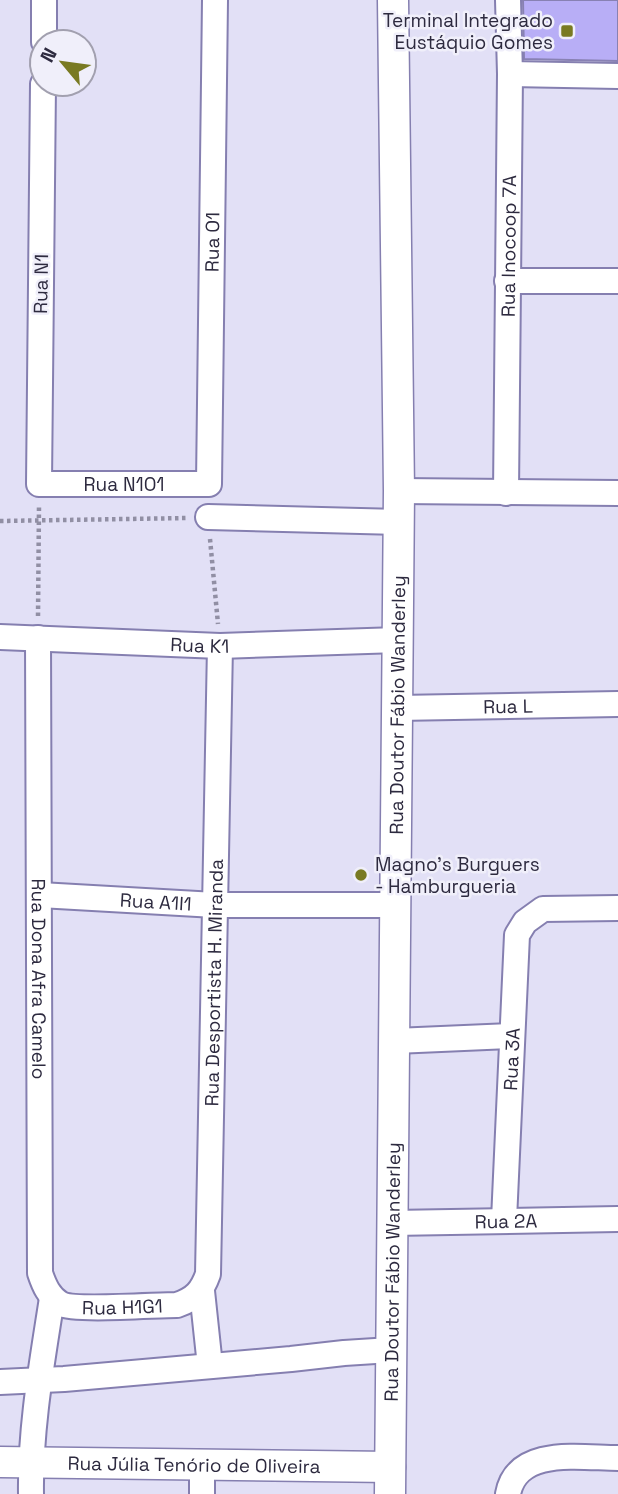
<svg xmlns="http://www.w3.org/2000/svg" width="618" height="1494" viewBox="0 0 618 1494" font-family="'Space Grotesk',sans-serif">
<rect width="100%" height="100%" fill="#e2e0f6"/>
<!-- building -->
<path fill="#b8aef6" stroke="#8881b3" stroke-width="2" d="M523,0H618V61L524,59Z"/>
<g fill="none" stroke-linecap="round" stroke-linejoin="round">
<!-- minor casing -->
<g stroke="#857fb0" stroke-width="28">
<g id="minor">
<path d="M44,42V0"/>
<path d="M510,74L618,76"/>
<path id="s1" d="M43,84L39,484H209L215,0"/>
<path d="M507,281H618"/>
<path d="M399,491L618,493"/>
<path id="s2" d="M506,493L510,74L508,0"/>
<path d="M208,517L399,522"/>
<path id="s3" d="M0,637L220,646L398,640"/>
<path id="s4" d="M38,638L40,1273C44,1285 49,1297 61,1304C75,1311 156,1305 177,1305C195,1299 202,1291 208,1274L220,646"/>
<path id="s5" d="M398,708L618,704"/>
<path id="s6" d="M40,895L215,905H396"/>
<path d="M395,1041L511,1036"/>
<path id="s7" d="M504,1220L517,935L525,922L543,909L618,908"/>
<path id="s8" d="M392,1223L618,1219"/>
<path d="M202,1291L210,1366"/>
<path d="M0,1382L64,1379L291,1359L344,1353L391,1350"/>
<path d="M202,1464V1494"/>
<path d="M31,1494C30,1428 42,1363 52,1298"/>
<path d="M508,1494C517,1446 581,1458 618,1458"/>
</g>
</g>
<!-- tertiary casing -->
<g stroke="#857fb0" stroke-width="33">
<g id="tertiary">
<path id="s9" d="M0,1462L390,1467"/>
<path id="s10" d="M390,1494L399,491L393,0"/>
</g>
</g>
<!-- path -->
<g stroke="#918fa4" stroke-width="4.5" stroke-dasharray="3.5 3.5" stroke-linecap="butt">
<path d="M0,521L188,518"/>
<path d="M210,539L218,624"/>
<path d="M38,616L39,506"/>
</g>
<!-- minor -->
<use href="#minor" stroke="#fff" stroke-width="24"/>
<!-- tertiary -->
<use href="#tertiary" stroke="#fff" stroke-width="30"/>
</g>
<!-- markers -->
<g fill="#797a22" stroke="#f0effa" stroke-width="2.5">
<rect x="560" y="24" width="14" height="14" rx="3.5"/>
<circle cx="361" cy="875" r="7"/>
</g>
<g text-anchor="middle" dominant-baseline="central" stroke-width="5" stroke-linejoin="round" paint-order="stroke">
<!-- poi labels -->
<g font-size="19" fill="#2d2a3f" stroke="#f0effa" text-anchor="end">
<text x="553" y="20">Terminal Integrado<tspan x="553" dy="22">Eustáquio Gomes</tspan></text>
<text x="375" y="864" text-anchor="start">Magno's Burguers<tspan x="375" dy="22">- Hamburgueria</tspan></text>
</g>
<!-- street labels -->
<g font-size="19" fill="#2d2a3f" stroke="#f0effa">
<text stroke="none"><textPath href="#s1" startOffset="812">Rua O1</textPath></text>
<text stroke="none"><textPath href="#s2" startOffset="247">Rua Inocoop 7A</textPath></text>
<text transform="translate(41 284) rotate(-89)">Rua N1</text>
<text stroke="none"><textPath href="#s1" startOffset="485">Rua N1O1</textPath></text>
<text stroke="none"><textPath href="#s3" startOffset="200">Rua K1</textPath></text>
<text stroke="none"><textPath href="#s10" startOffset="789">Rua Doutor Fábio Wanderley</textPath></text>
<text stroke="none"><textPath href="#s5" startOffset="110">Rua L</textPath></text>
<text stroke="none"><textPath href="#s6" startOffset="116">Rua A1I1</textPath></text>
<text stroke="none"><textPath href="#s4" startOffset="341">Rua Dona Afra Camelo</textPath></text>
<text stroke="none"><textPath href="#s4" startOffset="1127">Rua Desportista H. Miranda</textPath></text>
<text stroke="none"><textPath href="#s7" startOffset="161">Rua 3A</textPath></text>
<text stroke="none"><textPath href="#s8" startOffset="114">Rua 2A</textPath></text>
<text stroke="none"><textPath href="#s10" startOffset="222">Rua Doutor Fábio Wanderley</textPath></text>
<text stroke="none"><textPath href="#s4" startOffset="735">Rua H1G1</textPath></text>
<text stroke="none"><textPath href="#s9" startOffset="194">Rua Júlia Tenório de Oliveira</textPath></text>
</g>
</g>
<!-- north arrow -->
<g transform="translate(63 63) rotate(299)"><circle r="33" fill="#f0effa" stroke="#a2a0af" stroke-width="2"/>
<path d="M0-5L12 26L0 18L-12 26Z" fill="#797a22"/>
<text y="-10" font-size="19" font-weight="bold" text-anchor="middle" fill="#2d2a3f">N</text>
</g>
</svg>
